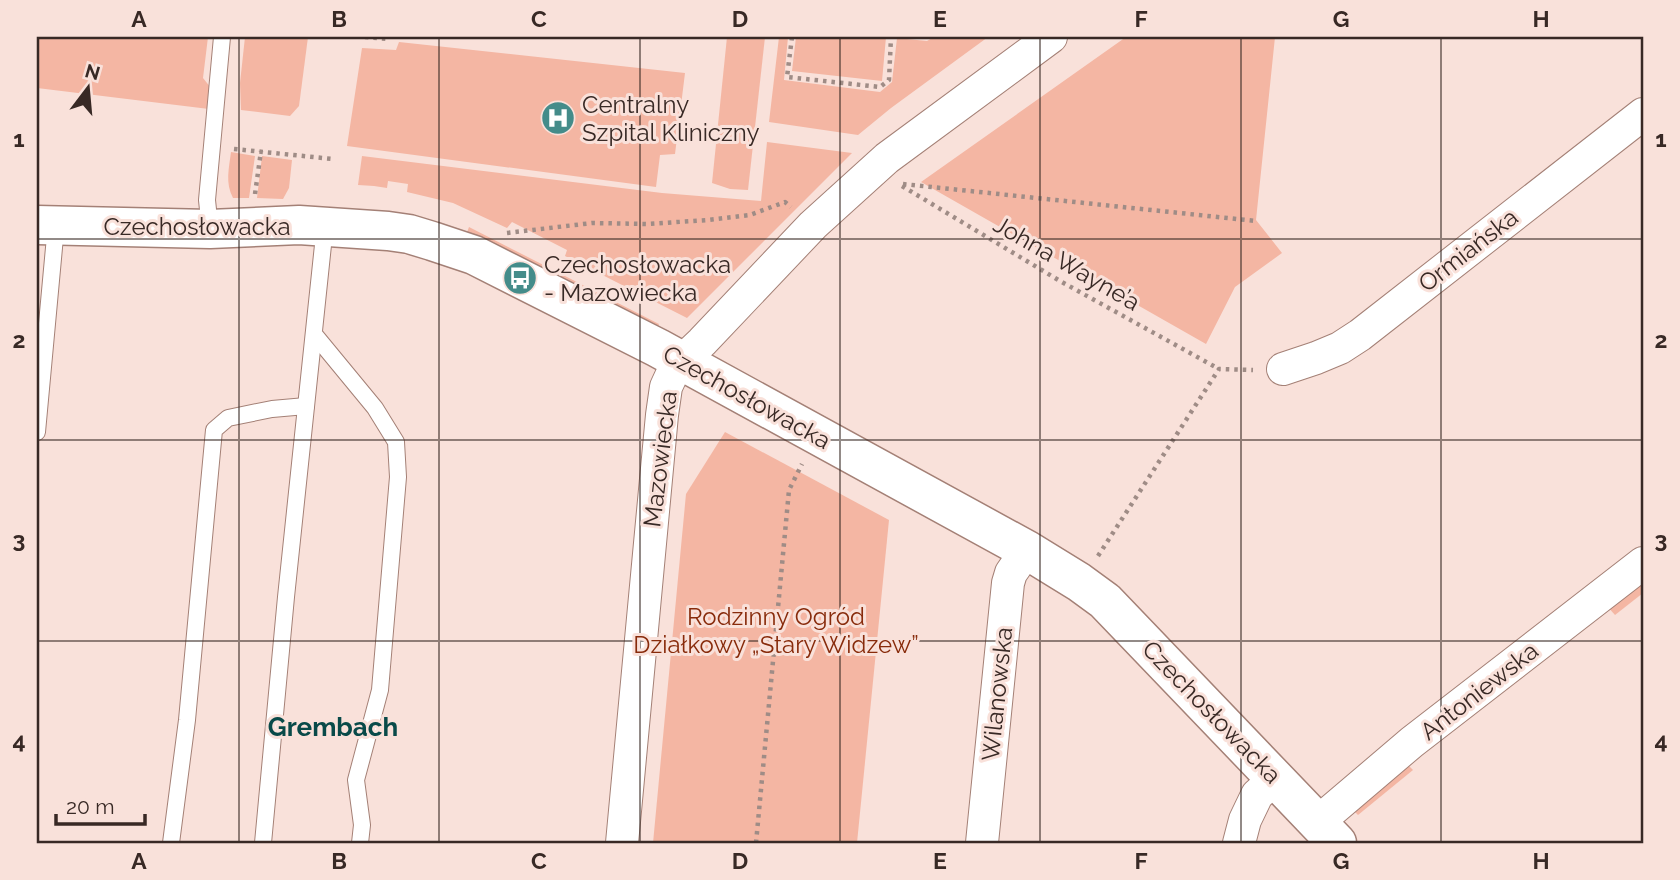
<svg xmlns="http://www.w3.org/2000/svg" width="1680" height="880" viewBox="0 0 1680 880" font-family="Raleway,sans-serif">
<rect width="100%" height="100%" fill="#f9e1da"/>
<!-- green -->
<g fill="#f4b6a3">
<path d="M37,37H208L203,78L211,88L209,109L37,88Z"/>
<path d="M245,37H308L299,106L290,116L241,110L240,83Z"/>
<path d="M727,37H765L748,190L730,189L712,183Z"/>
<path d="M779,37H788L784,80L880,92L892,82L897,38L927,41L934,37H988L891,108L858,135L769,122Z"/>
<path d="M796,37H886L882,81L792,71Z"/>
<path d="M1126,37H1275L1256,220L1282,253L1235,287L1206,344L921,182Z"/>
<path d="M399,42L685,73L675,154L660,155L656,187L347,146L362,48L396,50Z"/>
<path d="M767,142L852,153L687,318L565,256L567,250L512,222L507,228L453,203L407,192L408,184L388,181L387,188L374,186L358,185L362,156L662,193L761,201Z"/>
<path d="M231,152L255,156L249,198H233C225,183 229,168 231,152Z"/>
<path d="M262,156L292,160L289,188L283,199L257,198Z"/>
<path d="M469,227L659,324L655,333L466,235Z"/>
<path d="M725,432L889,520L857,843H653L686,494Z"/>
<path d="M1639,581L1643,587V593L1615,615L1607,606Z"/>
<path d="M1403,765L1409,766L1413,770L1358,815L1350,807Z"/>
</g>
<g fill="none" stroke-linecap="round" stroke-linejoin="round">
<!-- lane casing -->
<g stroke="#a48076" stroke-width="18">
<g id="lane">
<path d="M210,229L207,200L222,37"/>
<path d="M314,334L375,408L396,442L398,477L380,690L356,780L362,825L360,843"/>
<path d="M37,432L56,226"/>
<path d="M171,843L187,720L214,430L228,418L272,409L306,406"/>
<path d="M263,843L286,597L325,226"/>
</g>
</g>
<!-- street casing -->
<g stroke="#a48076" stroke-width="34">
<g id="street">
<path d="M1283,369L1316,358L1340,348L1360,335L1643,114"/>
<path d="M1318,822L1412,742L1643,563"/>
<path d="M622,843L662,415L666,387L672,374L682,361L702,342L813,225L887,158L1051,37"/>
<path d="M982,843L1008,583L1011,573L1027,550"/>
<path d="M1239,843L1245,820L1257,795L1276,778"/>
</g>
</g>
<!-- secondary casing -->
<g stroke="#a48076" stroke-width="41">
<path id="secondary" d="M37,225L210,229L299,225L388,231L409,234L432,241L474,255L658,348L1027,550L1079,582L1105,601L1337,843"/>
</g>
<!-- path -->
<g stroke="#9f8c86" stroke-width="4.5" stroke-dasharray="3.5 5" stroke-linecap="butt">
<path d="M365,37L387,39L388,37"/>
<path d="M792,37L787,77L880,87L889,80L891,37"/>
<path d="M234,149L333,159"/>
<path d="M903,184L1256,221"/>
<path d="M902,186L1060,281L1219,369"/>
<path d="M255,194L261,151"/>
<path d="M507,233L592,223L648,224L708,220L750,215L785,202L791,207"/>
<path d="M1098,556L1219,369L1253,370"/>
<path d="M756,843L789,490L802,464"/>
</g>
<!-- lane -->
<use href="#lane" stroke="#fff" stroke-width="16"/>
<!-- street -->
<use href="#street" stroke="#fff" stroke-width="32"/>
<!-- secondary -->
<use href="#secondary" stroke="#fff" stroke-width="38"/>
</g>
<!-- grid -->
<path fill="none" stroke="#382925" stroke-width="2" stroke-opacity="0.55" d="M239,37V843M439,37V843M640,37V843M840,37V843M1040,37V843M1241,37V843M1441,37V843M37,239H1643M37,440H1643M37,641H1643"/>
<!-- icons -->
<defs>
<g id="hospital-disc" transform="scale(1.75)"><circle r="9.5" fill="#448c8a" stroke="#f9e1da"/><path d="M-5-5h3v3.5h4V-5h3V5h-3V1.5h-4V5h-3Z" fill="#fff"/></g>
<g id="bus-disc" transform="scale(1.75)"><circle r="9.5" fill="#448c8a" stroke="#f9e1da"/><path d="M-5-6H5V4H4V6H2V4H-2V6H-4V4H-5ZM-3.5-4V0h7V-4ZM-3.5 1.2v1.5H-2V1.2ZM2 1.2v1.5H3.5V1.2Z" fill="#fff"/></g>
</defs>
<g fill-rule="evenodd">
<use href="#hospital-disc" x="558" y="118"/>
<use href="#bus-disc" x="520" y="278"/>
</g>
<g text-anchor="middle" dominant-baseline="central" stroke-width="6" stroke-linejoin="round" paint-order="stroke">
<!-- poi labels -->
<g font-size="24" fill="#382925" stroke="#f9e1da" text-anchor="start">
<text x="582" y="104">Centralny<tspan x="582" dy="28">Szpital Kliniczny</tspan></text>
<text x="544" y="264">Czechosłowacka<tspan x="544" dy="28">- Mazowiecka</tspan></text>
</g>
<!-- street labels -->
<g font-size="24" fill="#382925" stroke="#f9e1da">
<text x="197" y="226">Czechosłowacka</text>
<text transform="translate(1468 250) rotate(-38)">Ormiańska</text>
<text transform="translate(1067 263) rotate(30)">Johna Wayne’a</text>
<text transform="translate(747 397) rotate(29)">Czechosłowacka</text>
<text transform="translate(660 459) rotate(-83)">Mazowiecka</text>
<text transform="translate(1479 691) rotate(-38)">Antoniewska</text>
<text transform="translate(997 694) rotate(-84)">Wilanowska</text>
<text transform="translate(1212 712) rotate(46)">Czechosłowacka</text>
</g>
<!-- park labels -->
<g font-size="24" fill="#882b0b" stroke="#f9e1da">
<text x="776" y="616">Rodzinny Ogród<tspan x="776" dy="28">Działkowy „Stary Widzew”</tspan></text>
</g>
<!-- neighbourhood labels -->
<g font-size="26" font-weight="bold" fill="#094a49" stroke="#f9e1da">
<text x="333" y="727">Grembach</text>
</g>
</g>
<!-- border -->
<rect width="1680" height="880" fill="none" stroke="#f9e1da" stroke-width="77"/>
<!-- north arrow -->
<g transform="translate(88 88) rotate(16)" stroke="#f9e1da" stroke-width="5" paint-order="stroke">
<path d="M0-5L12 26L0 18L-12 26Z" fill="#382925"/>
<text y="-10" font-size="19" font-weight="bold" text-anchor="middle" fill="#382925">N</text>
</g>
<!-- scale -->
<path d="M56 814v10h89v-10" fill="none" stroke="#382925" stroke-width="3.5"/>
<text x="66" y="814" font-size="21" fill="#382925" stroke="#f9e1da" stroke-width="5" paint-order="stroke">20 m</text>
<rect x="38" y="38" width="1604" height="804" fill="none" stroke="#382925" stroke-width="2.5"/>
<g font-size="23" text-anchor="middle" font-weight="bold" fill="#382925">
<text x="139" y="27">A</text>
<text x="339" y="27">B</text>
<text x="539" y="27">C</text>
<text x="740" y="27">D</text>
<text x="940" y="27">E</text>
<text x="1141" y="27">F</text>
<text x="1341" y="27">G</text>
<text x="1541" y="27">H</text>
<text x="19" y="147">1</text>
<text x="1661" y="147">1</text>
<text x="19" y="348">2</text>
<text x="1661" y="348">2</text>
<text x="19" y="548">3</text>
<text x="1661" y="548">3</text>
<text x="19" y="749">4</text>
<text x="1661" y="749">4</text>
<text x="139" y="869">A</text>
<text x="339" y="869">B</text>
<text x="539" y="869">C</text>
<text x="740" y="869">D</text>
<text x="940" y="869">E</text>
<text x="1141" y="869">F</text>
<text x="1341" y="869">G</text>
<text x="1541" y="869">H</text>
</g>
</svg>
